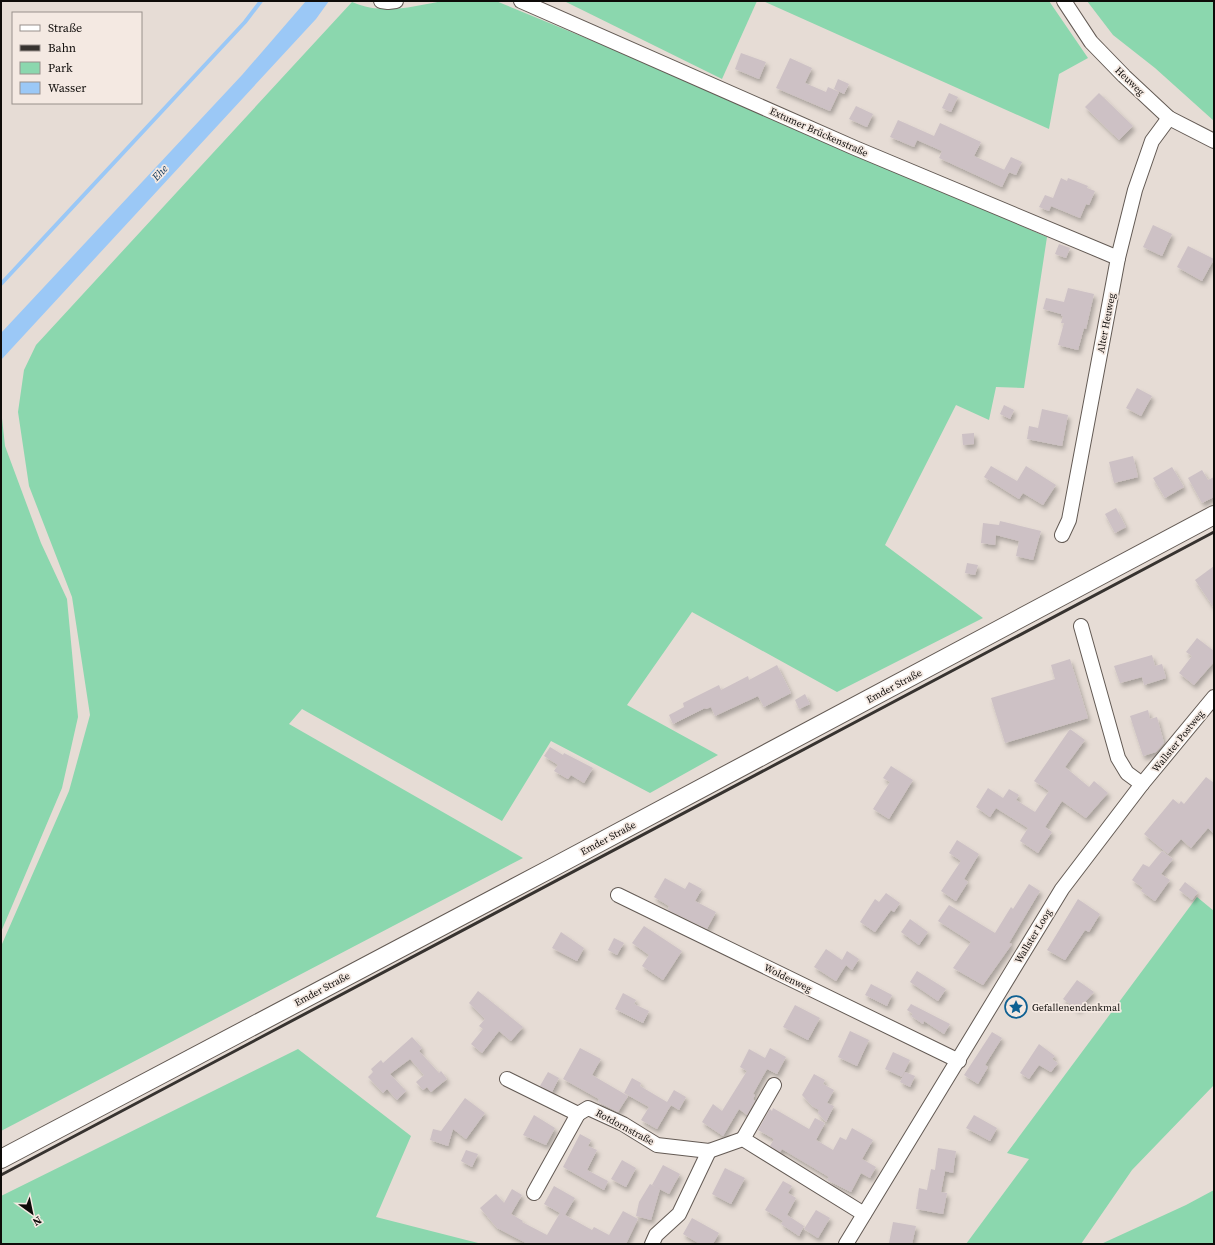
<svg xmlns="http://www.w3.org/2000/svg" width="1215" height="1245" viewBox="0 0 1215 1245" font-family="'Source Serif 4',serif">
<defs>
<filter id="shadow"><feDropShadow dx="2.5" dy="4" stdDeviation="2" flood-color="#0004"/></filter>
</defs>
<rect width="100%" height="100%" fill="#e6dcd5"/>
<!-- green -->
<g fill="#8bd7ae">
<path d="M442,1H496L666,71L1047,237L1024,388L996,387L989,420L956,405L885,545L983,618L837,692L692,612L627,705L718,755L650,793L551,741L502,821L302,709L289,724L523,858L1,1131L2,944L69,791L90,715L72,597L29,486L18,412L24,370L36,345L352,2C382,15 412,7 442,1Z"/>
<path d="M564,1H757L722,79Z"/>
<path d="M763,1H1049L1088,58L1059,74L1049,129Z"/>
<path d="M1087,1H1214V121L1155,68L1113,35Z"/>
<path d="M1,409L5,446L41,543L67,599L78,717L62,788L1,932Z"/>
<path d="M1197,897L1214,911V1085L1132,1170L1081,1244H966L1029,1159L1007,1153Z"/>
<path d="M298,1049L411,1136L376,1217L482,1244H1V1196Z"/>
<path d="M1214,1190V1244H1101L1186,1205Z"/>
</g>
<!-- water -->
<path fill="#9bc8f6" d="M306,1H329L316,19L1,360V333L242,75Z"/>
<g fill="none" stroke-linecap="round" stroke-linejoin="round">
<!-- stream -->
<path stroke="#9bc8f6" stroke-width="4" d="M1,284L245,22L261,1"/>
</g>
<!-- building -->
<g fill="#cdc1c5" filter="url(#shadow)">
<path d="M741,53L766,62L759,79L735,69Z"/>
<path d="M790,58L812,68L805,83L826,92L828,87L839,92L830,111L776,88Z"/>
<path d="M838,79L849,84L844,94L834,89Z"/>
<path d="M949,93L958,97L951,112L942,108Z"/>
<path d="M1099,93L1133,126L1119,140L1085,107Z"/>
<path d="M856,106L873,114L867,127L849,119Z"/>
<path d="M898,120L934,136L940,123L981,142L974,156L1009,172L1002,187L939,158L942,151L917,140L914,147L890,137Z"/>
<path d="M1011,157L1022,162L1016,175L1004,170Z"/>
<path d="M1061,178L1067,181L1068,178L1088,186L1087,188L1095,191L1089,205L1086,204L1080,218L1051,206L1049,211L1039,207L1045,195L1053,198Z"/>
<path d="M1153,225L1172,234L1162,256L1143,247Z"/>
<path d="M1059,244L1070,248L1066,258L1055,254Z"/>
<path d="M1188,246L1214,259L1202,281L1177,267Z"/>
<path d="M1068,288L1094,294L1086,329L1084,328L1078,350L1058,345L1064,323H1061L1063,316H1061V314L1043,309L1046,298L1064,302Z"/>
<path d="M1137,388L1152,396L1141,416L1126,408Z"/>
<path d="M1004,405L1014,410L1010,419L1000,414Z"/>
<path d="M1042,409L1068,415L1062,446L1027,439L1029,426L1038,428Z"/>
<path d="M974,433V444L963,445L962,434Z"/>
<path d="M1133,456L1138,477L1114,483L1109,462Z"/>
<path d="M991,466L1017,481L1026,466L1056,485L1043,505L1023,493L1019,499L984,477Z"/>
<path d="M1172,467L1184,487L1165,498L1153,478Z"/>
<path d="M1202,470L1208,480L1214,477V497L1202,503L1188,478Z"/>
<path d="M1116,508L1126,527L1115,533L1105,514Z"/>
<path d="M1000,521L1041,531L1033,560L1016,556L1019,541L996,535L995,545L981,543L983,523L999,525Z"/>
<path d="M967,563L978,565L975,575L965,573Z"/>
<path d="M1214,566V608L1195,580Z"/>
<path d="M1197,638L1214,651V662L1194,685L1179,673L1192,656L1186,652Z"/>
<path d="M1152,655L1155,666L1162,664L1166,678L1144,685L1142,677L1120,683L1114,666Z"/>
<path d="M1070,659L1088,718L1005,743L991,698L1055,679L1051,665Z"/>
<path d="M777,665L791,693L764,707L758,696L715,716L711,707L706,709L705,708L673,724L669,715L684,707L683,703L719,685L721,690L748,676L749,680Z"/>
<path d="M805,694L810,704L799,709L795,700Z"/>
<path d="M1148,710L1150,719L1157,717L1164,743L1156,752L1143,756L1130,716Z"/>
<path d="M1070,729L1085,740L1065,767L1089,787L1094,781L1108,793L1086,818L1062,801L1045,827L1052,832L1038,853L1020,841L1028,828L996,808L990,817L976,807L988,788L1003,798L1009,789L1019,795L1016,800L1035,812L1049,791L1034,781Z"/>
<path d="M550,747L563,755L564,753L593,768L584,783L571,775L568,779L554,771L558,765L544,756Z"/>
<path d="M891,766L913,780L889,819L873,809L890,782L883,778Z"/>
<path d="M1206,777L1214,783V834L1208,828L1191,848L1181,839L1168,854L1144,834L1173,799L1179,804L1181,801L1184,804Z"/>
<path d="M957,840L979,854L964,879L968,882L956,901L941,891L961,861L949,853Z"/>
<path d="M1162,851L1173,859L1161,874L1170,880L1155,901L1141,891L1143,888L1132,880L1143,864L1149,867Z"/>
<path d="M665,878L685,889L689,882L702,889L695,901L716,912L707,929L668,910L669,906L654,897Z"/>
<path d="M1185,882L1198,892L1192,900L1179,890Z"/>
<path d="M1029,884L1040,891L1009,943L1012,944L983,985L953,968L971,942L938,921L949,905L995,933L1011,907L1013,909Z"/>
<path d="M886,893L900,903L894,912L891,910L875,932L860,922L875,899L879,902Z"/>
<path d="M1078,899L1100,914L1089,932L1085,930L1065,960L1047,950Z"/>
<path d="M910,919L928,932L919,945L901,932Z"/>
<path d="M644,926L682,951L663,980L642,966L649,955L632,943Z"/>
<path d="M561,932L584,948L577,961L552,948Z"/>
<path d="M614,938L624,943L617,955L608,950Z"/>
<path d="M826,949L842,960L847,951L859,959L852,970L846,965L836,981L814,967Z"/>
<path d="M917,971L946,989L938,1001L910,982Z"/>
<path d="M1077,980L1094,992L1078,1010L1063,999Z"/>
<path d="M871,984L892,995L887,1006L865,995Z"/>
<path d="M478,991L523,1027L511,1041L499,1031L482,1053L471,1044L483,1029L479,1026L485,1019L469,1003Z"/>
<path d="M623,993L636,1000L634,1004L649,1011L643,1023L615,1009Z"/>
<path d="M911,1004L950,1024L944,1034L924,1021L923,1024L911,1016L913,1014L907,1010Z"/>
<path d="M795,1005L820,1018L808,1040L783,1027Z"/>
<path d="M850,1031L869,1040L857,1066L838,1057Z"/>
<path d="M992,1032L1002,1038L985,1065L988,1067L978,1084L964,1075Z"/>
<path d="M412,1037L422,1048L419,1051L439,1073L441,1071L447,1079L431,1092L427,1087L423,1090L416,1082L424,1075L410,1059L390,1074L406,1091L397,1100L387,1089L383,1093L368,1077L373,1072L371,1069L381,1060L383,1063Z"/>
<path d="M1039,1044L1055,1056L1052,1059L1058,1063L1051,1072L1039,1065L1029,1079L1020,1073Z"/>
<path d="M580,1048L601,1059L592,1075L628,1096L618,1112L598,1102L599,1099L563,1079Z"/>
<path d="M770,1048L786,1057L777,1074L767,1069L753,1094L755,1095L753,1099L755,1101L747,1115L739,1109L723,1136L702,1122L713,1104L722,1111L747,1071L740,1067L749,1049L765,1058Z"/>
<path d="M893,1052L910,1060L902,1077L885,1069Z"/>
<path d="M548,1072L559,1078L552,1092L540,1086Z"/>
<path d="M905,1072L915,1076L910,1087L900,1082Z"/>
<path d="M814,1074L825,1080L823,1084L834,1090L827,1103L834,1106L826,1122L818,1113L819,1110L812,1106L802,1095Z"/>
<path d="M632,1078L641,1083L640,1086L667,1102L674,1090L686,1097L679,1110L671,1105L657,1129L641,1120L649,1107L624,1093Z"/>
<path d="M465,1098L485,1113L466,1139L453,1129L448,1146L430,1140L433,1129L441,1131Z"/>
<path d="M773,1108L809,1129L815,1118L825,1123L816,1140L833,1150L840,1137L846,1140L852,1128L873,1140L862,1159L876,1167L870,1178L861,1173L851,1192L827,1180L829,1177L782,1149L780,1152L770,1146L774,1139L758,1130L770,1109L772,1111Z"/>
<path d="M534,1115L555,1128L546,1145L523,1135Z"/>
<path d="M974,1115L997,1128L990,1141L966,1128Z"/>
<path d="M580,1134L591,1140L588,1146L597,1150L587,1170L608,1181L604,1190L563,1167Z"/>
<path d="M938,1148L956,1151L953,1173L945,1171L941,1192L947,1193L943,1214L916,1209L919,1188L927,1190L931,1169L935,1170Z"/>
<path d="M466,1150L478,1154L472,1167L461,1161Z"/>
<path d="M622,1160L636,1168L626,1187L611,1179Z"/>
<path d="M663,1165L680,1174L669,1194L652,1185Z"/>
<path d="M725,1168L745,1178L731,1204L712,1194Z"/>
<path d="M783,1181L792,1186L788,1193L796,1198L787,1215L804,1226L799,1236L781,1224L783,1221L765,1210Z"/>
<path d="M650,1184L660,1189L651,1220L636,1216L639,1202Z"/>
<path d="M554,1186L575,1198L565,1215L592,1230L594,1227L609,1235L623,1211L638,1219L626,1244H528L497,1228L480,1208L496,1194L504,1203L512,1189L522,1195L511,1214L523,1221L522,1222L547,1235L560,1213L544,1204Z"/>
<path d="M816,1210L830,1218L818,1238L804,1229Z"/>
<path d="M692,1218L719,1233L713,1244H700L683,1234Z"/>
<path d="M893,1222L916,1226L912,1244L889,1243Z"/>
</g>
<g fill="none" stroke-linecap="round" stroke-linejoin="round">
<!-- minor casing -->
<g stroke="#635a54" stroke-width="16">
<g id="minor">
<path d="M381,1L388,2L396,1"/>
<path d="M521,1L855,148L1118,258"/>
<path d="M1064,1L1091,42L1124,76L1169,118L1214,141"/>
<path d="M1062,535L1069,520L1118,258L1135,190L1152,141L1169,118"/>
<path d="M1081,626L1118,758L1127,773L1142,784"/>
<path d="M618,895L959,1061"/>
<path d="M507,1079L578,1114L588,1108L623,1124L657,1145L709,1151L743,1139L864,1214"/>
<path d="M743,1139L774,1085"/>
<path d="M534,1193L578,1114"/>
<path d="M652,1244L656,1235L679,1214L709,1151"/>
<path d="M846,1244L1062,889L1142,784L1214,697"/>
</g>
</g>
<!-- major casing -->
<g stroke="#635a54" stroke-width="20">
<path id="major" d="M1,1159L548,870L1214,515"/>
</g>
<!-- minor -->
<use href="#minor" stroke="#fff" stroke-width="14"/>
<!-- major -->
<use href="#major" stroke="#fff" stroke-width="18"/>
<!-- rail -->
<path stroke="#373330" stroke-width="3" d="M1,1175L1214,532"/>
</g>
<!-- icons -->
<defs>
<g id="sight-ring" transform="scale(1.15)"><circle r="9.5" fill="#f4e9e2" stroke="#0e6092" stroke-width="1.5"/><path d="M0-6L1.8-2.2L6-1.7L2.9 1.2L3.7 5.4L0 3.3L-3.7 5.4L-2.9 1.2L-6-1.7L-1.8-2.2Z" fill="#0e6092"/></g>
</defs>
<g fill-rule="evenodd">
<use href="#sight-ring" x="1016" y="1007"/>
</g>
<g text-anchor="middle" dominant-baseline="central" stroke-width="3.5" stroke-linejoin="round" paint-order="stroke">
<!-- street labels -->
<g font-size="10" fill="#0e0b09" stroke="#f4e9e2">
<text transform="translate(1130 81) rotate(44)">Heuweg</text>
<text transform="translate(819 132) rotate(24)">Extumer Brückenstraße</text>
<text transform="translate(1106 323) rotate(-79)">Alter Heuweg</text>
<text transform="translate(894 686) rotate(-28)">Emder Straße</text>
<text transform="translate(1178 741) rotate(-51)">Wallster Postweg</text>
<text transform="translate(608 838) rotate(-28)">Emder Straße</text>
<text transform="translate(1033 936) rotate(-59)">Wallster Loog</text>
<text transform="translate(788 978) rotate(26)">Woldenweg</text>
<text transform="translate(322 989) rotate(-28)">Emder Straße</text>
<text transform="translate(625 1127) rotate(28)">Rotdornstraße</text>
</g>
<!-- poi labels -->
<g font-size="10" fill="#0e0b09" stroke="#f4e9e2" text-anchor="start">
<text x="1032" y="1007">Gefallenendenkmal</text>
</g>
<!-- water labels -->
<g font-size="11" font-style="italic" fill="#0f385c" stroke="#f4e9e2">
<text transform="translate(160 173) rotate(-47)">Ehe</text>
</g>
</g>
<!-- border -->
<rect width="1215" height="1245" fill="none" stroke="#0e0b09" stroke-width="4"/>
<!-- legend -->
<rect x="12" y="12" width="130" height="92" fill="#f4e9e2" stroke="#98908b"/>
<rect x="20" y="25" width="20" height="6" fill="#ffffff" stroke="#98908b"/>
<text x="48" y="32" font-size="12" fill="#0e0b09">Straße</text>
<rect x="20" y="45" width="20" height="6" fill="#373330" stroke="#98908b"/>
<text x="48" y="52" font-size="12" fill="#0e0b09">Bahn</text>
<rect x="20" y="62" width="20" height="12" fill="#8bd7ae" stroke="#98908b"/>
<text x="48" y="72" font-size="12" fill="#0e0b09">Park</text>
<rect x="20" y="82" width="20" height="12" fill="#9bc8f6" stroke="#98908b"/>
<text x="48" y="92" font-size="12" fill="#0e0b09">Wasser</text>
<!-- north arrow -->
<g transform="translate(32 1213) rotate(147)" stroke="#f4e9e2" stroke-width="3" paint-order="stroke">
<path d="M0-3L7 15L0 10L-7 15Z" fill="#0e0b09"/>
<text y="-6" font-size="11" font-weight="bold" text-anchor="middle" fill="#0e0b09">N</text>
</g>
</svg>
